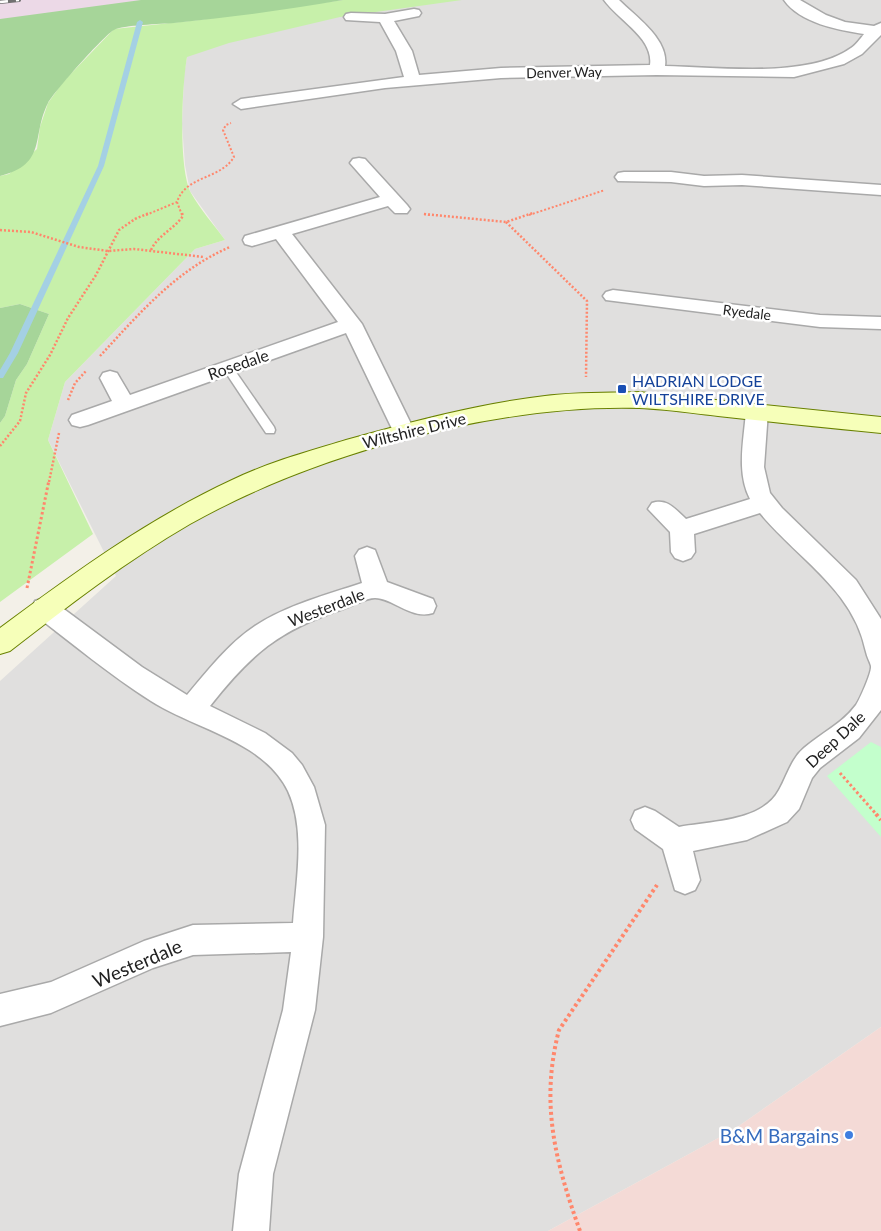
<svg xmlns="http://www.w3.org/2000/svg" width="881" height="1231" viewBox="0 0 881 1231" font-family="Lato,sans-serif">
<rect width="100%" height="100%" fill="#f3f0e8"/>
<!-- residential -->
<path fill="#e0dfde" d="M343,0H881V1027L733,1130L548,1231H0V681L116,576L48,440L65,382L195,249L225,240L190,191L185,165L182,124L184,75L191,33Z"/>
<!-- commercial -->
<path fill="#f4dad6" d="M881,1027V1231H548L733,1130Z"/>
<!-- industrial -->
<path fill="#ecd9e7" d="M0,0H343L0,42Z"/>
<!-- grass -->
<path fill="#c7f0aa" d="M343,0H462L340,17L229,43L187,57C182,86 178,168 191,193C200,209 214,225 225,240L195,249L65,382L48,440L93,534L0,602V423L5,416L16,380L27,364L49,314L20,304L0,308V176L9,174L37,149L40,127L48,103L63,82L114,29L199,20Z"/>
<!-- forest -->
<g fill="#a6d599">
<path d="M141,0H343C287,10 231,17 174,23C162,24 122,25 114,30C104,35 54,92 48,103C31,136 48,164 0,176V19Z"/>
<path d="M20,304L49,314L27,364L16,380L5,416L0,423V308Z"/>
</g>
<!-- park -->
<path fill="#c3ffcc" d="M871,742L881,747V837L827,776Z"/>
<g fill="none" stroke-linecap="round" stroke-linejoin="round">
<!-- stream -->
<path fill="#a4d0e4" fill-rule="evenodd" d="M140,20L143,22L104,166L18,353L3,378H0V370L10,353L98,166L137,22Z"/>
<!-- lane casing -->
<g stroke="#a9a9a9" stroke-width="3">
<path id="lane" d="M227,364L231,365L274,427L275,430L274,433H266L222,367Z"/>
</g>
<!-- street casing -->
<g stroke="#a9a9a9" stroke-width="3">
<g id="street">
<path d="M604,0H619C636,17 669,39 665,66C717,67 808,79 851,48C856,45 860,39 864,34C838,30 800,23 784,0H800L826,15L845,22L874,26L881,23V35L862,54L844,64L794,77L657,75L501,78L385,88L241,109L233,104L241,99L404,77L396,51L380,22L346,20L344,17L346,14L351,13L385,14L414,9L419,10L421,13L419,16L394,21L412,51L419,75L501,68L650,65C654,38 618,20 604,0Z"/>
<path d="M359,158L365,159L407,205L410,209L407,213H395L388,206L292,234L362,324L415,432L412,437L404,440L396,437L346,333L88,425L80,427L72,425L69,420L72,415L112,401L100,378L103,373L110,371L117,373L130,395L338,322L276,239L252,246L245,244L243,240L245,236L380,197L350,163L353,159Z"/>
<path d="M624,172H671L704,176L742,175L881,185V195L742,185L704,186L671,182L618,181L615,177L618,173Z"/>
<path d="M613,290L820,315L881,317V329L820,327L606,300L603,296L606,292Z"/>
<path d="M757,404L765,406L768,411L764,467L770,493L782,508L856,580L881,619V710L859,738L820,768L812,778L799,809L787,822L747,840L693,851L700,880L695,890L685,894L675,890L663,849L635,829L631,820L635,811L645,807L655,811L679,827C710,821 762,822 779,790C787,776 791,759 804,748C821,733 842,724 856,705C860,699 872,672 871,666C870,662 867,657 866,652C854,590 798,559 760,513L694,534L695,552L691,558L683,561L675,558L671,552L670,532L648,509L652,503C667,498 675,509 686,519L750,499C736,472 744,440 746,411L749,406Z"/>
<path d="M367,547L375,550L387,582L433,599L436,606L433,613C411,620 393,598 375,598C366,598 352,606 343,609C279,630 251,654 210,706L265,733L292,753L302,765L314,787L325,825L323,937L315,1010L273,1174L269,1231H233L239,1174L283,1010L291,952L193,955L153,968L51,1013L0,1026V994L51,982L144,941L193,925L293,923C296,881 306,830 288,791C263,740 194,729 151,701C110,675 73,644 35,615L32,608L35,601L44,598L53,601L142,667L187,695C208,670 228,644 255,626C287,605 326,595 362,583L355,556L359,550Z"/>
</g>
</g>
<!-- secondary casing -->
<g stroke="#698100" stroke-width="2">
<path id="secondary" d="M639,392L881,417V433C827,428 772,422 718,416C692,413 665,409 639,408C496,404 314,454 190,524C126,561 68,606 10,651L0,654V628C74,573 148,519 232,480C269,462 307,452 346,440C411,422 477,404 545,396C576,392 608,393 639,392Z"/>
</g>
<!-- path-far3 -->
<g stroke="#ff876c" stroke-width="2" stroke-dasharray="2 2" stroke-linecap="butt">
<path d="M424,214L430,215"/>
<path d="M146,215L177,202"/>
<path d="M182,215L177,202C186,175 220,180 234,157L223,130L226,125L231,123"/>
<path d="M529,215L605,190"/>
</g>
<!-- path-far2 -->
<g stroke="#ff876c" stroke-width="2.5" stroke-dasharray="2 2" stroke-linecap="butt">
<path d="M424,214L506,222L533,213"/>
<path d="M506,222L587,301L586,377"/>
<path d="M0,230L31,232L79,247L108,251L134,249L204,257"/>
<path d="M151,250C158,235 174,229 183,216L182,213"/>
<path d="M100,356C139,314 176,270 230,247"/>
<path d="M68,400L75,383L86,371"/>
<path d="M0,446L20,421L26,393L50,355L68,318L96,275L119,230L135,219L149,213"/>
<path d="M49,482L59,433"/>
</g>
<!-- path-far1 -->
<g stroke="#ff876c" stroke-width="3" stroke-dasharray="2.5 2.5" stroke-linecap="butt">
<path d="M27,588L49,480"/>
<path d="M840,773L877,815"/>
</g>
<!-- path -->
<g stroke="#ff876c" stroke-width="4" stroke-dasharray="3 3" stroke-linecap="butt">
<path d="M876,814L881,820"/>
<path d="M580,1231C555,1161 540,1103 559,1030L657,885"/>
</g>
<!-- lane -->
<use href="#lane" fill="#fff" fill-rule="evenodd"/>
<!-- street -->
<use href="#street" fill="#fff" fill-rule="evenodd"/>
<!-- secondary -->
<use href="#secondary" fill="#f6ffb9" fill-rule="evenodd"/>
<!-- rail casing -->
<g stroke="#707070" stroke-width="4">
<path id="rail" d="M0,2L19,0"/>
</g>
<!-- rail -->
<use href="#rail" stroke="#fff" stroke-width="2.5" stroke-dasharray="8" stroke-linecap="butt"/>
</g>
<!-- markers -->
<rect fill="#1a4fb4" stroke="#fff" stroke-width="2" x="617" y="384" width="10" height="10" rx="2.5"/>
<circle fill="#3f7fe0" stroke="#fff" stroke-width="2" cx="849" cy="1135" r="5"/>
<g text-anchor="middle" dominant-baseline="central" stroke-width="5" stroke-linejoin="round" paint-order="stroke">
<!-- far-street labels -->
<g font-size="14" fill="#222" stroke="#fff">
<text transform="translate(564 72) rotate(-1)">Denver Way</text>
<text transform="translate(747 312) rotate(7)">Ryedale</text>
</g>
<!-- street labels -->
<g font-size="16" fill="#222" stroke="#fff">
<text transform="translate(238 364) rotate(-19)">Rosedale</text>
<text transform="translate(414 430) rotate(-14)">Wiltshire Drive</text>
<text transform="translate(326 607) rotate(-21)">Westerdale</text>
<text transform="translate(835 739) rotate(-43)">Deep Dale</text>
</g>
<!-- transit labels -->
<g font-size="16" fill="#164399" stroke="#fff" text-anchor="start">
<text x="632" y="380">HADRIAN LODGE<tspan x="632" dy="18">WILTSHIRE DRIVE</tspan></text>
</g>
<!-- near-street labels -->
<g font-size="19" fill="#222" stroke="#fff">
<text transform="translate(137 963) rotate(-23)">Westerdale</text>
</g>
<!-- near-shop labels -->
<g font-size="19" fill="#366cbe" stroke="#fff" text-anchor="end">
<text x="839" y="1135">B&amp;M Bargains</text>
</g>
</g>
</svg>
